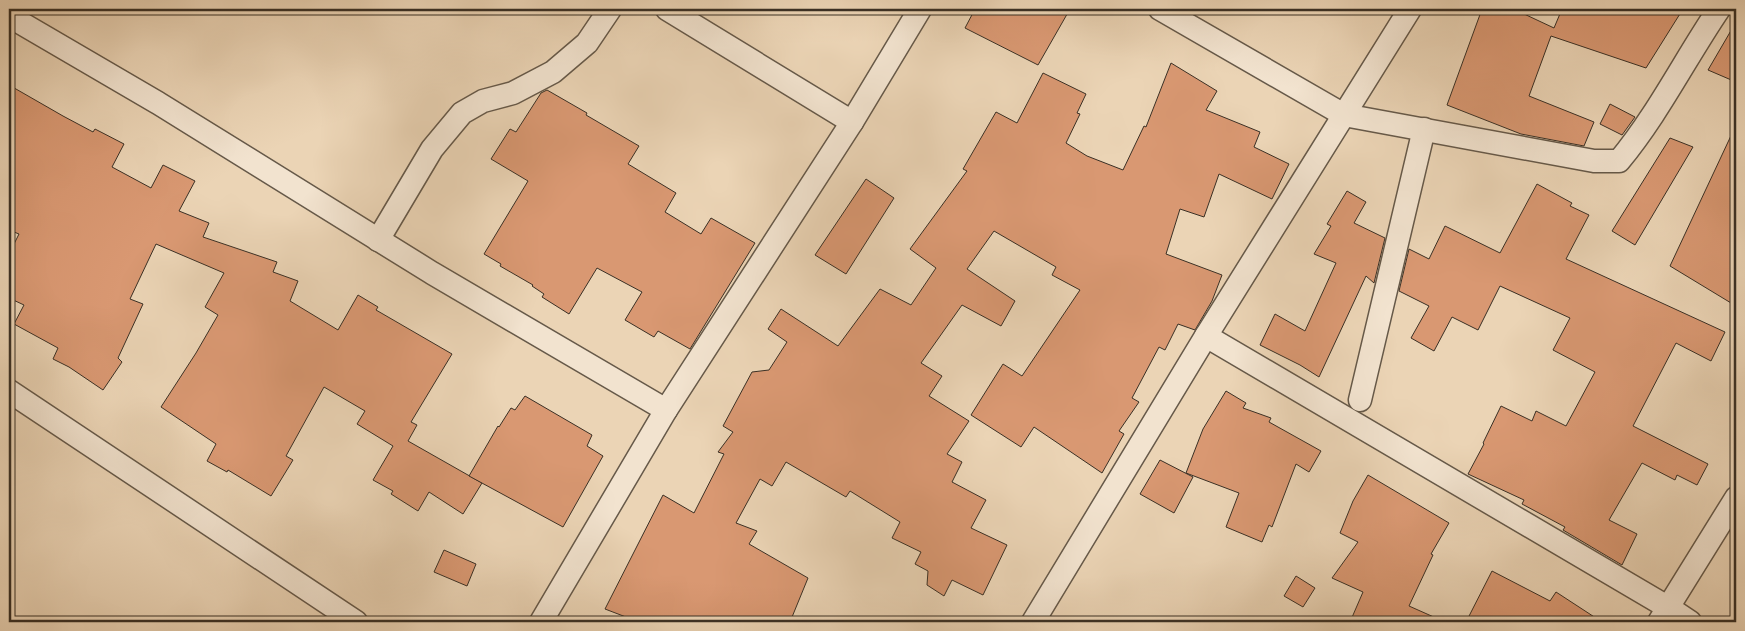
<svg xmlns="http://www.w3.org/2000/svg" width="1745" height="631" viewBox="0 0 1745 631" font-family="'Old Standard TT',serif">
<rect width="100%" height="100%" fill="#ebd4b5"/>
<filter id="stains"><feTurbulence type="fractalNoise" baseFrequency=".004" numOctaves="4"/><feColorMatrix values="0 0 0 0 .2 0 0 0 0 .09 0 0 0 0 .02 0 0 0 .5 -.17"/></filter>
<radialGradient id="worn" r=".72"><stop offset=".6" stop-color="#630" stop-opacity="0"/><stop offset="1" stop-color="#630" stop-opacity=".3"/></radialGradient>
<!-- building -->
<g fill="#d99872" stroke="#3a3025">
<path d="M975,9H1070L1038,65L965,28Z"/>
<path d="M1482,9H1508L1522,13L1554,28L1562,9H1683L1646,68L1551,36L1529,96L1594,122L1584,146L1521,134L1447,105Z"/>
<path d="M1736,22V82L1708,70Z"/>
<path d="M1171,63L1217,91L1206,110L1260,132L1254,147L1289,164L1272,199L1219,174L1204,217L1180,209L1166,254L1222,275L1212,301L1195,330L1178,324L1165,350L1159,347L1132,398L1139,402L1119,431L1124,434L1102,473L1034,427L1021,447L971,415L1003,364L1022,376L1080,290L1052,275L1056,267L994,231L967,269L1015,301L1001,326L962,305L921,363L942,376L929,396L969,421L947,454L962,462L952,482L986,500L971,528L1007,545L983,595L952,580L944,596L927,585L928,571L915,564L921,552L892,538L900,522L850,491L846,497L786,462L772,486L760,479L736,523L757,531L749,544L808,578L790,622H639L605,609L663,495L694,513L724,454L718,452L733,432L723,426L752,372L769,370L787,342L768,329L781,309L838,346L880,289L911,305L936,268L910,249L967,171L963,169L996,112L1017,123L1043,73L1086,94L1077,113L1080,114L1066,143L1087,156L1123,170L1144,126L1146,127Z"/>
<path d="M9,85L63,116L93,132L95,129L124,144L112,167L151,188L163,165L195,181L179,211L209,223L203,237L277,262L273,272L298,281L290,301L338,330L358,295L378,307L376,310L452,354L411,422L417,425L408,441L482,483L463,514L429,492L418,511L391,494L393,491L373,480L393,446L357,424L365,411L324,387L286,456L293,460L271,496L228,470L227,472L207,461L216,444L161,407L196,353L218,315L205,307L224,273L156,244L130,299L143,304L118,358L122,362L103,390L69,367L53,359L58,348L14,324L24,305L9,298V254L19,234L9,230Z"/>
<path d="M547,90L587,113L586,115L639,146L628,164L676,193L665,212L701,234L711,218L755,243L690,349L658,331L654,337L625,320L642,292L597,268L569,314L542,297L544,294L532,286L533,285L500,266L501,264L484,254L528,181L491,159L510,129L516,132L541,93Z"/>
<path d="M1610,104L1635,117L1622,135L1600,124Z"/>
<path d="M1736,125V306L1670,266Z"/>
<path d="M1670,138L1693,147L1635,245L1612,231Z"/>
<path d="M866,179L894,198L846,274L815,255Z"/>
<path d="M1537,184L1572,203L1570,206L1589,215L1566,259L1725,332L1711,361L1676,343L1633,426L1708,464L1697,485L1677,475L1675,480L1642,463L1609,520L1637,534L1622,565L1563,530L1565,527L1522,504L1524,500L1468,474L1484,444L1483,443L1501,406L1532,421L1536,411L1566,426L1595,372L1553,350L1570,318L1500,286L1478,330L1452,317L1434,351L1411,338L1429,306L1399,291L1409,249L1429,259L1445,226L1500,253Z"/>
<path d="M1347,191L1366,202L1354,223L1385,238L1374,283L1366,276L1319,377L1300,365L1260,345L1275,314L1305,331L1336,263L1314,254L1331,226L1327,224Z"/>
<path d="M1226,391L1246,403L1243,408L1271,418L1269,422L1321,451L1309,472L1296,464L1272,527L1269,525L1262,542L1226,527L1239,493L1186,473L1203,429Z"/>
<path d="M525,396L592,435L587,446L603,456L563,527L469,476L498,426L499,427L511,408L515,410Z"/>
<path d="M1160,460L1193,477L1174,513L1140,494Z"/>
<path d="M1368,475L1449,523L1431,554L1433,555L1409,606L1445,622H1350L1363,592L1332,578L1358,542L1340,533L1353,501Z"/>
<path d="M444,550L476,564L467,586L434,572Z"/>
<path d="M1492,571L1550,601L1556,592L1602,622H1466Z"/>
<path d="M1296,576L1315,588L1303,607L1284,596Z"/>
</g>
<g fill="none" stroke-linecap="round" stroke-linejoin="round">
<!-- street casing -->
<g stroke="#665949" stroke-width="25">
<g id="street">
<path d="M667,9L852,122"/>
<path d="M1160,9L1344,115L1594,161H1619C1658,114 1685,59 1719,9"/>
<path d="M9,16L158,103L432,273L666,410"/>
<path d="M378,240L432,149L462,113L483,101L513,93L553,72L587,43L610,9"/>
<path d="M1206,336L1669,608L1690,622"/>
<path d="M9,391L356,622"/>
<path d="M1360,400L1424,129"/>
<path d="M541,622L666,410L852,122L920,9"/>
<path d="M1033,622L1206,336L1410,9"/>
<path d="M1659,622L1736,498"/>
</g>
</g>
<!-- street -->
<use href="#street" stroke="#f2e3cf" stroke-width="22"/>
</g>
<!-- margin -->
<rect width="1745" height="631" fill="none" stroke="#ebd4b5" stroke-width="30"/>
<rect x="10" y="10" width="1725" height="611" fill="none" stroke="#3a3025" stroke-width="2.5"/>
<rect x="15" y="15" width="1715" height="601" fill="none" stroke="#3a3025"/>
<rect width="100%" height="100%" filter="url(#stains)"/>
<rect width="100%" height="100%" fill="url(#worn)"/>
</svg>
